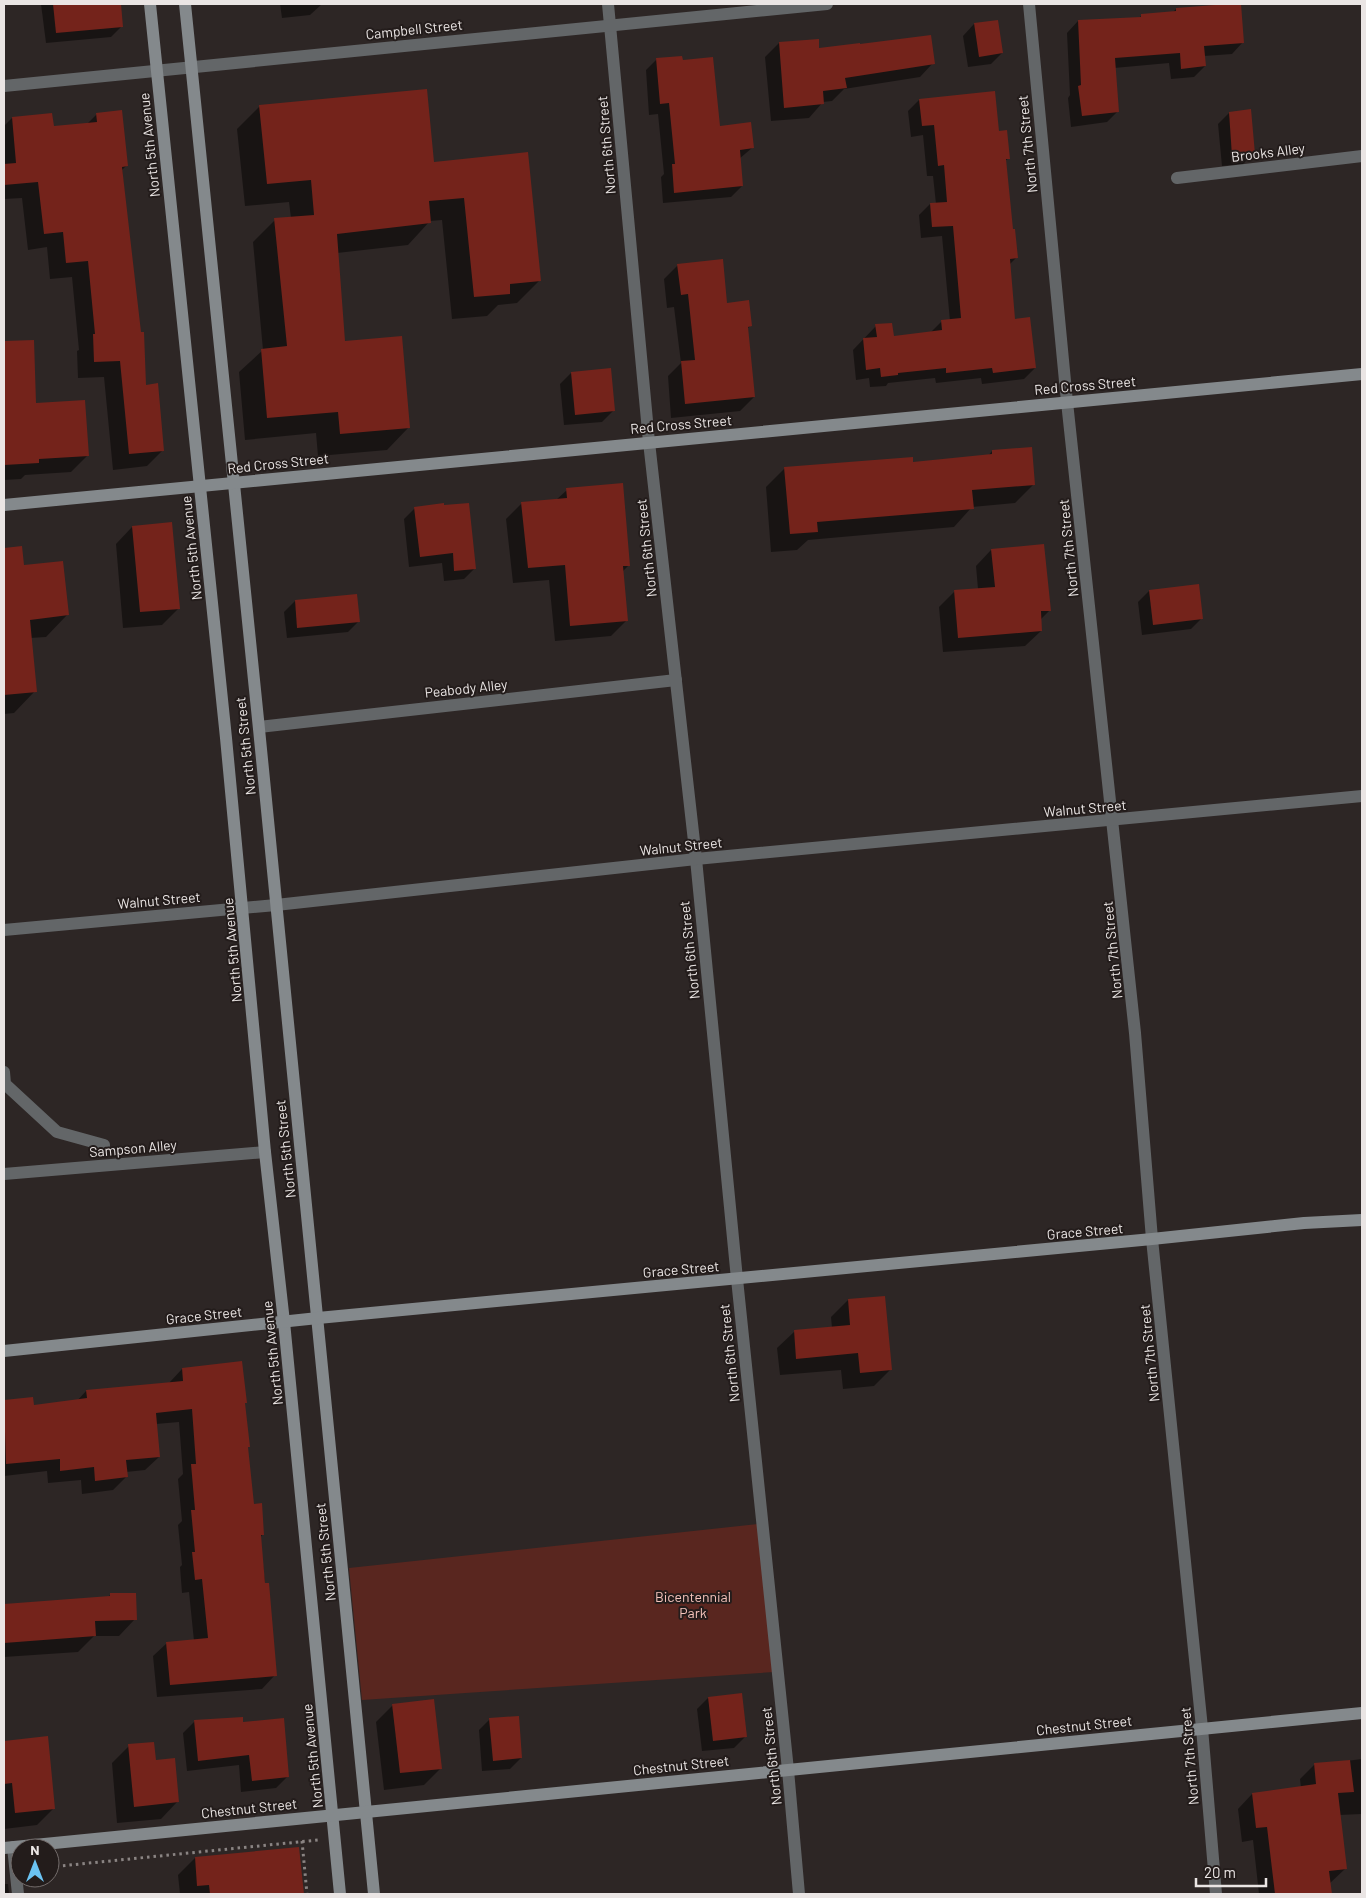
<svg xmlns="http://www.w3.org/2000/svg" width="1366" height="1898" viewBox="0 0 1366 1898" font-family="Barlow,sans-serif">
<rect width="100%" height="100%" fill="#2d2625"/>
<!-- green -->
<path fill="#59261f" d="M758,1524L774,1672L362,1700L349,1568Z"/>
<!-- shadow -->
<g fill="#0007">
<path d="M41,4H120L122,26L111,37L46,43Z"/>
<path d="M280,4H322L310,15L282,18Z"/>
<path d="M1240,4L1243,42L1232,54L1204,56L1205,66L1194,77L1171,79L1169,63L1114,68L1118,111L1107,122L1071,127L1068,98L1070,95L1067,33L1078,21L1138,19L1142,15L1173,12L1176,9Z"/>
<path d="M997,21L1002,53L991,64L968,67L963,36L974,24Z"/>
<path d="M779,43L818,49L933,63L920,77L844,89L832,101L823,102L809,118L771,121L765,57Z"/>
<path d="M657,59L682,61L719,127L752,148L739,159L742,186L731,197L663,203L661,177L664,174L658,114L649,115L646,70Z"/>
<path d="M919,100L998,133L1009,158L1005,161L1012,230L1017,257L1009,265L1014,320L1035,368L1024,379L982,384L981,378L936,383L935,378L888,383L886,386L870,387L869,378L856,380L853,350L876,326L893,337L930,333L942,321H950L942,236L921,238L919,215L930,204H936L933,176H927L923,135L911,137L908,111Z"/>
<path d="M259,107L432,163L539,281L517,303L498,305L487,316L452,319L442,220L430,221L408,245L337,253L344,343L409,427L387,450L318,456L316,433L245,440L239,372L263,350L253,242L275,220L291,218L289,202L245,206L237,129Z"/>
<path d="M1229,113L1254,153L1243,164L1222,166L1218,124Z"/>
<path d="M97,114L126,166L122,170L144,386L163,450L147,466L113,470L104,377L78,378L77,351L79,350L72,277L50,279L47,247L28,250L22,198L4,199V126L12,118L53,127L87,124Z"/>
<path d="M678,265L750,326L747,329L754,397L740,411L671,418L668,376L681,363L674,307L667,308L664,279Z"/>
<path d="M32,341L35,404L87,456L71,472L25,475L21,479L4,480V342Z"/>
<path d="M571,373L614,410L602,422L564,425L560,384Z"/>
<path d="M992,451L1034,484L1015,503L972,507L954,527L808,540L797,550L771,552L766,487L785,468L912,463L988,456Z"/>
<path d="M567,490L629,565L622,572L627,620L611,636L555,641L549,580L513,583L506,519L522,503L556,500Z"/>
<path d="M415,508L475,568L464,579L444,581L442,563L409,567L404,519Z"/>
<path d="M132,527L179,608L162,625L123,628L116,544Z"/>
<path d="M21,548L23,566L67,615L46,637L30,638L35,691L14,713L4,714V549Z"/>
<path d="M991,550L1050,610L1040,620L1041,631L1025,646L943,652L939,607L955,591L978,589L976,566Z"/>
<path d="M1149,591L1202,618L1191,629L1142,635L1138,602Z"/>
<path d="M295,601L359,621L348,632L287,638L284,612Z"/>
<path d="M848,1300L891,1369L874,1386L843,1389L841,1370L780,1375L777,1348L794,1332L832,1328L831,1317Z"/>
<path d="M182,1369L246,1402L244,1404L249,1446L247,1448L253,1505L263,1534L260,1538L275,1675L262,1689L157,1697L153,1656L167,1643L194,1641L189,1592L182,1593L180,1567L182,1565L178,1525L182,1521L178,1479L183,1474L179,1422L156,1424L159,1457L145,1470L126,1472V1477L113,1490L82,1494L81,1480L48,1483L47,1471L4,1476V1401L32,1398L33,1406L77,1401L86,1391L169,1383Z"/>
<path d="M110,1595L135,1619L119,1636H94L78,1652L4,1657V1605L107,1598Z"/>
<path d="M708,1698L745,1737L734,1748L702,1751L697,1709Z"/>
<path d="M393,1705L441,1768L424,1785L384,1790L376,1722Z"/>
<path d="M490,1719L521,1758L510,1769L482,1771L479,1730Z"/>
<path d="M195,1721L242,1723L288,1776L276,1788L241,1792L239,1765L187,1771L183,1733Z"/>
<path d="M47,1738L54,1808L37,1825L4,1829V1742Z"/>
<path d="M129,1746L155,1761L177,1802L161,1819L117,1823L112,1763Z"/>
<path d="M1362,1759V1814L1339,1815L1345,1869L1329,1884L1330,1894H1259L1253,1840L1242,1842L1238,1809L1252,1794L1301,1788L1300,1779L1314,1765Z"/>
<path d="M298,1848L303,1894H180L178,1875L195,1858Z"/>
<path d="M4,1884H8L9,1894H4Z"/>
</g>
<!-- building -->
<g fill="#74231b">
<path d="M53,4H121L123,27L56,33Z"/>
<path d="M1228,4H1241L1244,43L1204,46L1206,66L1181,69L1180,53L1115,58L1119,112L1082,116L1078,86L1081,85L1078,20L1141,17V14L1176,11V8Z"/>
<path d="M998,20L1003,53L979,57L974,23Z"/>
<path d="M931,35L935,64L845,78L847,88L823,91L824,104L784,108L779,42L819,39V48L860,43V44Z"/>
<path d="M682,56L683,60L713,57L720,126L751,122L754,148L740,150L743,186L674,193L672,164H675L669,103L660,104L656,58Z"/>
<path d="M427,89L434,162L528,152L541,281L510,284V294L474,297L464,198L429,201L431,223L337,234L345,341L402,336L410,428L340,434L338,412L267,418L261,349L287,346L274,218L314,215L311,180L267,184L259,105Z"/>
<path d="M995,91L999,131L1007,130L1010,159H1006L1013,229H1015L1018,258L1010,259L1015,319L1030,317L1036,368L993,373L992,368L946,373V368L898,373V375L881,377L880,368L866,370L863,338L877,337L875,324L892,323L894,336L942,330L941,320L961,318L953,226L932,227L930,203L947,202L944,165L938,166L934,125L922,126L919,99Z"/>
<path d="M1251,109L1255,154L1232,156L1229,112Z"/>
<path d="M122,110L128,166L122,167L141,332H144L146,385L158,383L164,451L129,454L120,361L94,362L93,334H95L88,261L66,263L63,232L44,234L38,182L4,185V164L16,163L12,117L52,113L54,126L97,122L96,113Z"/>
<path d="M723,259L727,303L749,300L752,326L748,327L755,397L685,404L681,361L695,360L688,294L681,295L677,264Z"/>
<path d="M34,340L36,403L85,400L89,456L39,459V463L4,465V341Z"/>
<path d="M611,368L615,411L575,415L571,372Z"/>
<path d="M1032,447L1035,485L972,490L974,509L817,522L818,532L790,534L784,467L913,457V462L992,454V450Z"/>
<path d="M623,483L630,566H623L628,621L570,626L565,565L528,568L521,502L567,498L566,488Z"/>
<path d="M444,503V505L469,503L476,569L454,571L453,553L420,557L414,507Z"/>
<path d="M172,522L180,609L140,612L132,526Z"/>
<path d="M1044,544L1051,611H1041L1042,631L958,638L954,590L995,587L991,549Z"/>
<path d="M22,546L24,565L63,561L69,615L30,620L37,692L4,695V548Z"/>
<path d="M1199,584L1203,619L1153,625L1149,590Z"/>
<path d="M357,594L360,622L297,628L295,600Z"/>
<path d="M885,1296L892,1370L860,1373L858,1353L796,1359L794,1330L850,1325L848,1299Z"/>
<path d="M242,1361L247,1403H245L250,1447H248L254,1504L262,1503L264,1535H261L265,1583H269L277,1676L170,1685L166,1642L208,1638L202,1579L195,1580L192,1552H195L191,1510H195L191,1464H196L192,1409L156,1413L160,1457L126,1460L128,1477L95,1481L94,1467L60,1471V1459L6,1464L4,1400L33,1397L34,1405L87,1398L86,1390L183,1381L182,1368Z"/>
<path d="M110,1593H136L137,1620L95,1621L96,1636L4,1643V1604L110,1596Z"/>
<path d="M742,1693L747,1737L713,1741L708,1697Z"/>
<path d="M434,1699L442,1769L400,1773L392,1704Z"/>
<path d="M519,1716L522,1758L493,1761L489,1718Z"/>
<path d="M243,1717V1722L284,1718L289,1777L252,1781L249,1755L198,1761L194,1720Z"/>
<path d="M48,1736L55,1809L15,1813L12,1783L4,1784V1741Z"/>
<path d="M154,1742L156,1760L175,1758L179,1802L134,1807L128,1744Z"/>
<path d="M1350,1760L1354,1792L1338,1793L1347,1869L1329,1871L1332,1894H1275L1267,1827L1256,1828L1252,1793L1316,1784L1314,1763Z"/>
<path d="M299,1847L304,1894H210L209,1885L197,1886L195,1857Z"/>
</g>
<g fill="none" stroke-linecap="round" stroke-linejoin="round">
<!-- path -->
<g stroke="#8a8483" stroke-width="3" stroke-dasharray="2.5 4" stroke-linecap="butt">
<path d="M302,1841L307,1894"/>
<path d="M50,1867L318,1840"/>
</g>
<!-- lane -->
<g stroke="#636668" stroke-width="12">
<path d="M259,727L676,680"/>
<path d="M4,1072L5,1084L57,1132L104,1145"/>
<path d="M4,1174L265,1152"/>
<path d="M13,1847L18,1894"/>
</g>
<!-- street -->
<g stroke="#636668" stroke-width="12">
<path d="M608,4L649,442L696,859L737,1279L788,1770L799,1894"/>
<path d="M1029,4L1067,402L1135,1033L1152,1239L1202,1728L1216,1894"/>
<path d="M4,86L827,4"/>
<path d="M1177,178L1362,156"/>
<path d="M4,930L276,905L696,859L1362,796"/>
</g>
<!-- secondary -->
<g stroke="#84898c" stroke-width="12">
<path d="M150,4L226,738L265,1152L284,1322L340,1894"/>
<path d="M185,4L259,729L374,1894"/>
<path d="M4,505L1362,374"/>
<path d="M4,1351L318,1318L1152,1239L1304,1223L1362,1220"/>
<path d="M4,1848L1362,1713"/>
</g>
</g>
<g text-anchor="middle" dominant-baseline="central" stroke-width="4" stroke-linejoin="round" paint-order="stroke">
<!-- street labels -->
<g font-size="14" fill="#eae5e4" stroke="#231c1b">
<text transform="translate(414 29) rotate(-6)">Campbell Street</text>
<text transform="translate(1027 144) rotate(-96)">North 7th Street</text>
<text transform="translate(149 145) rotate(-96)">North 5th Avenue</text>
<text transform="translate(606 145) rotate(-95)">North 6th Street</text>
<text transform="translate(1268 152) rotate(-7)">Brooks Alley</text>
<text transform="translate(1085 385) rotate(-5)">Red Cross Street</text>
<text transform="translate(681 424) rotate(-5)">Red Cross Street</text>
<text transform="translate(278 463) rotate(-6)">Red Cross Street</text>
<text transform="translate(191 548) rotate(-96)">North 5th Avenue</text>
<text transform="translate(646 548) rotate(-96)">North 6th Street</text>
<text transform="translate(1068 548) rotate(-96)">North 7th Street</text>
<text transform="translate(466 688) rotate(-6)">Peabody Alley</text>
<text transform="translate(245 746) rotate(-96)">North 5th Street</text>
<text transform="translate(1085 808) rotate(-5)">Walnut Street</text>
<text transform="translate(681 846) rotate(-6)">Walnut Street</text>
<text transform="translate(159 900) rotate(-5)">Walnut Street</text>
<text transform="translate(232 950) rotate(-95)">North 5th Avenue</text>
<text transform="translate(689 950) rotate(-96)">North 6th Street</text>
<text transform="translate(1112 950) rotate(-96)">North 7th Street</text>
<text transform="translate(133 1148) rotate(-5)">Sampson Alley</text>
<text transform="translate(285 1149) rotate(-96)">North 5th Street</text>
<text transform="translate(1085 1231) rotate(-5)">Grace Street</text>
<text transform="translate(681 1269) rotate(-5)">Grace Street</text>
<text transform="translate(204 1315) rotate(-6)">Grace Street</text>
<text transform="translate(272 1353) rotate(-96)">North 5th Avenue</text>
<text transform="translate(729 1353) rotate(-96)">North 6th Street</text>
<text transform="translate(1149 1353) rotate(-96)">North 7th Street</text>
<text transform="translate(325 1552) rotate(-96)">North 5th Street</text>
<text transform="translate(1084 1725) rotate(-6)">Chestnut Street</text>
<text transform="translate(312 1756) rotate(-96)">North 5th Avenue</text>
<text transform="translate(771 1756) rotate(-96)">North 6th Street</text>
<text transform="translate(1189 1756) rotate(-95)">North 7th Street</text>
<text transform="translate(681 1765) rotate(-6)">Chestnut Street</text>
<text transform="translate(249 1808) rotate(-6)">Chestnut Street</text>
</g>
<!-- park labels -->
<g font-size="14" fill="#f6c4bc" stroke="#231c1b">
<text x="693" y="1596">Bicentennial<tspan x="693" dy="16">Park</tspan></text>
</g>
</g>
<!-- border -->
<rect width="1366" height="1898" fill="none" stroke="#eae5e4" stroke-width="10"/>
<!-- north arrow -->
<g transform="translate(35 1863)"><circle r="24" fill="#231c1b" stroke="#736c6b"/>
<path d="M0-4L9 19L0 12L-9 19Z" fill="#6bc3f2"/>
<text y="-8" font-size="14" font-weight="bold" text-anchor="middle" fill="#eae5e4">N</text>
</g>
<!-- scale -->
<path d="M1196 1878v8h70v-8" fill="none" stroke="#eae5e4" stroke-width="2.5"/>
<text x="1204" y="1878" font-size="15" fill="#eae5e4" stroke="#231c1b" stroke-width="4" paint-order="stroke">20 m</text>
</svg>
